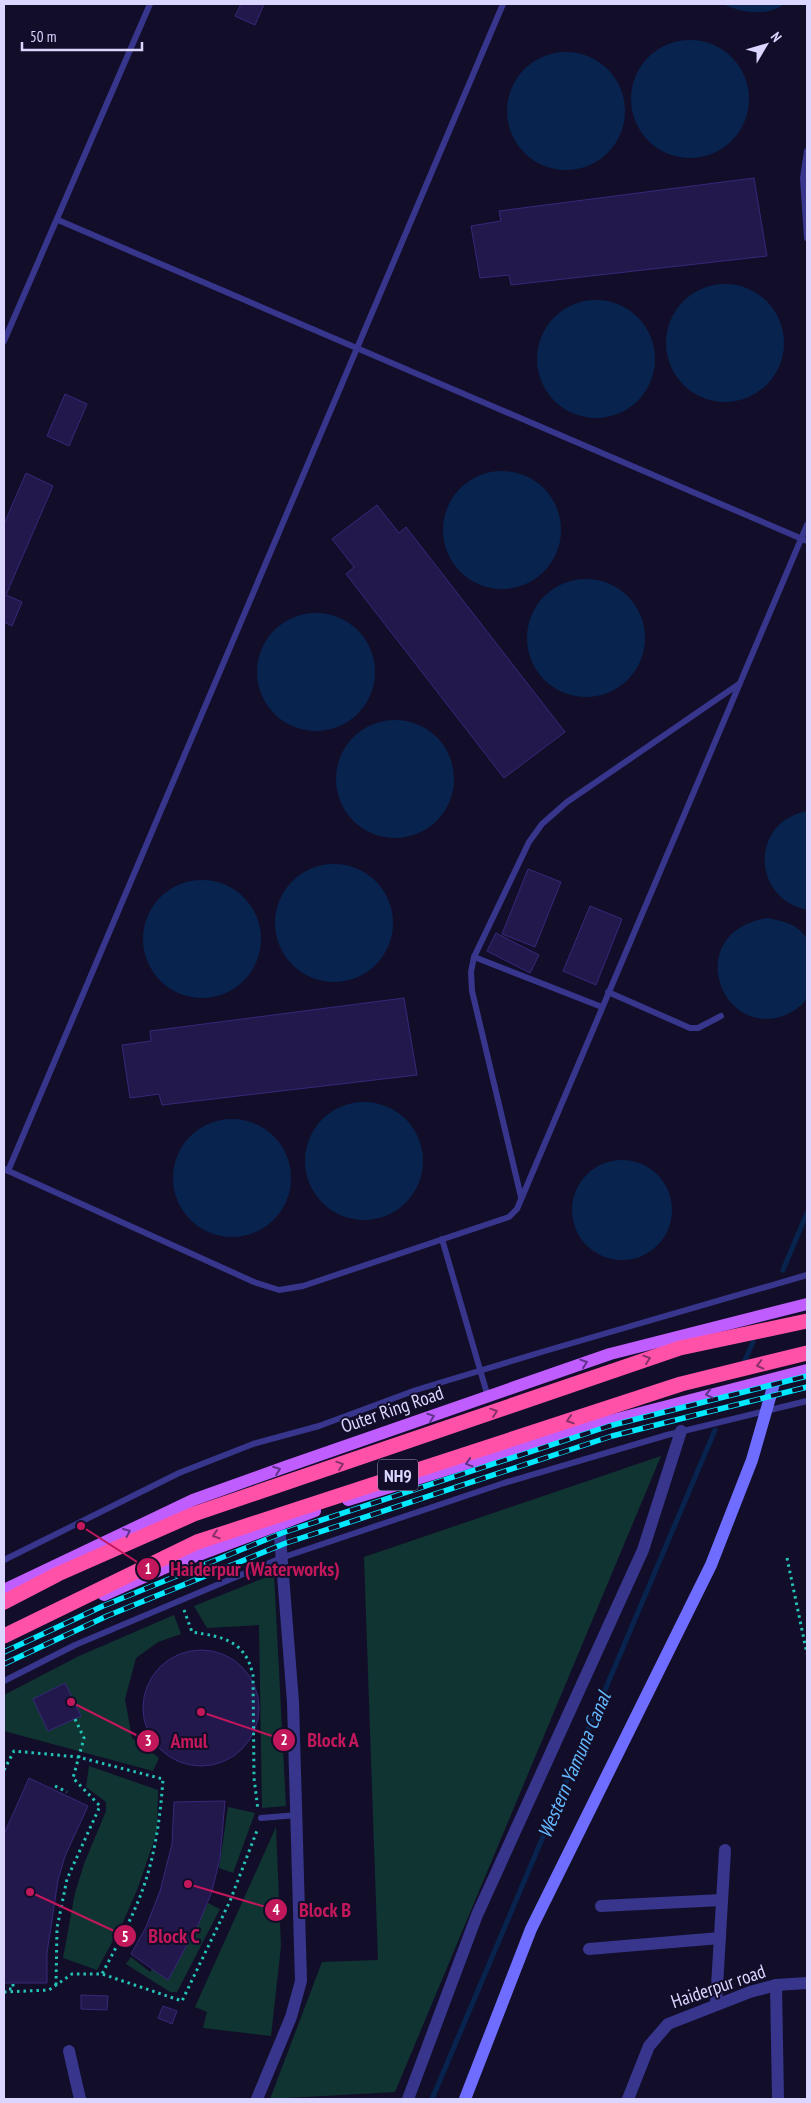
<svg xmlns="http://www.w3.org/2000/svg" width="811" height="2103" viewBox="0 0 811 2103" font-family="'PT Sans Narrow',sans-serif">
<rect width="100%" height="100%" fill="#120e29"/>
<!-- green -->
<g fill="#103432">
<path d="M661,1456L395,2092L270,2099L322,1962L378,1960L364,1557Z"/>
<path d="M274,1574L286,1806L262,1808L259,1625L207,1628L194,1606Z"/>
<path d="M174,1615L181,1634L158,1642L136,1658L125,1699L132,1738L159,1758L153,1771L4,1731V1695L79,1656Z"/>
<path d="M89,1766L158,1790L157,1832L137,1890L123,1922L97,1970L63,1958L75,1893L84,1864L106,1811V1802L86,1787Z"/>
<path d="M228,1807L255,1813L233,1873L219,1868Z"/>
<path d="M276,1827L281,1946L271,2036L203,2028L207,2012L195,2007Z"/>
<path d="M208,1903L220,1909L177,1992H170L126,1964L131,1957L150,1972L155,1965L171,1975Z"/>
</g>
<!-- water -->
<g fill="#08234e">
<path d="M723,4H784C767,17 741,13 723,4Z"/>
<circle cx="690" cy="99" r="59"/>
<circle cx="566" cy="111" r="59"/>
<circle cx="725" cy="343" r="59"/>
<circle cx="596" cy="359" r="59"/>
<circle cx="502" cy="530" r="59"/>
<circle cx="586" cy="638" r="59"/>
<circle cx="316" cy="672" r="59"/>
<circle cx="395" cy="779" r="59"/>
<path d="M807,811V910C751,898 750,822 807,811Z"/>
<circle cx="334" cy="923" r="59"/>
<circle cx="202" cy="939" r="59"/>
<path d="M767,918C783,921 798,924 807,939V998C800,1009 788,1015 776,1018C716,1029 686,932 767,918Z"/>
<circle cx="364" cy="1161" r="59"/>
<circle cx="232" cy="1178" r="59"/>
<circle cx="622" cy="1210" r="50"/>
</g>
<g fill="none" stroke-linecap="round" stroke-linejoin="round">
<!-- stream -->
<g stroke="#08234e" stroke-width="5">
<path d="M783,1270L807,1213"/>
<path d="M742,1367L753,1342"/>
<path d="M432,2099L715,1430"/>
</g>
</g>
<!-- building -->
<g fill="#22184c" stroke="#37287a">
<path d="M241,4H264L255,25L235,16Z"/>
<path d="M754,178L767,256L511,285L509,275L480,278L471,226L501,221L499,211Z"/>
<path d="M65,394L87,404L69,446L47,436Z"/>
<path d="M26,473L53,486L6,595L22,602L12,626L4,622V524Z"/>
<path d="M377,505L399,533L406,527L565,732L504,778L346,574L354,567L332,539Z"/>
<path d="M528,869L561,882L535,947L502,934Z"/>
<path d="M590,906L622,919L596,985L563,971Z"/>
<path d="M496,933L539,955L530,973L487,951Z"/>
<path d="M404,998L417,1075L162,1105L159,1094L130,1098L122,1045L151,1041L150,1031Z"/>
<circle cx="201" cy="1708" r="58"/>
<path d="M65,1683L81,1716L48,1731L33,1699Z"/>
<path d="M29,1778L88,1806L65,1856L58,1880L47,1953V1983H4V1834Z"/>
<path d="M225,1801L220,1858L212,1891L199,1923L168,1980L131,1954L146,1927L160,1891L172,1844L174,1802Z"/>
<path d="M81,1995L108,1996L107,2010L81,2009Z"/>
<path d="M163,2006L177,2011L172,2024L158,2018Z"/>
</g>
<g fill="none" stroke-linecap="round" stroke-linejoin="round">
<!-- path -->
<g stroke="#25c4b8" stroke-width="3" stroke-dasharray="2.5 4" stroke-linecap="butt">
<path d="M787,1558L807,1654"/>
<path d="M184,1610L192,1632C223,1637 245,1640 253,1675L254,1778L258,1810"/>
<path d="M4,1770L14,1751L78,1757L163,1779C160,1822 154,1864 137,1904C127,1928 114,1951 102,1974"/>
<path d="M55,1786L67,1792"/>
<path d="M56,1985L57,1928L67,1879L100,1806L73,1778L84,1738L75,1719"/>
<path d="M9,1989H13V1983"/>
<path d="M4,1992L49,1990L72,1974H102L182,2001L230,1901L258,1828"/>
</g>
<!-- lane -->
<g stroke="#37358c" stroke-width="6">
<path d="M807,151L803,178L807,238"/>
<path d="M58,220L807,541"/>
<path d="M4,341L150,4"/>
<path d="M474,957L602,1007"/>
<path d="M608,992L690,1028H698L721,1016"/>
<path d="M4,1169L254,1282L279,1290L303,1286L509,1217L517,1209L807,525"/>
<path d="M8,1171L503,4"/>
<path d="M521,1197L472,991L471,972L474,957L529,842L542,824L567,802L739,684"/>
<path d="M442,1239L488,1397"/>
<path d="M4,1560L179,1473L253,1444L319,1426L416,1390L545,1351L807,1275"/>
<path d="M4,1681L75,1645L281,1558L504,1483L667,1435L807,1401"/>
<path d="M261,1818L297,1815"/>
</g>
<!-- street -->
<g stroke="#37358c" stroke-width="12">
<path d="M601,1906L722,1900"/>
<path d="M589,1949L720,1938"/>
<path d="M776,1985L778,2099"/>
<path d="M716,2004L725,1850"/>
<path d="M69,2051L80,2099"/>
<path d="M257,2099L291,2017L301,1981L293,1702L279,1524"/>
<path d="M408,2099L477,1915L643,1550L681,1431"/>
<path d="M628,2099L649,2046L668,2024L750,1992L776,1985L807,1983"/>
</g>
<!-- secondary -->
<path stroke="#6f6dff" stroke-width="12" d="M465,2099L531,1929L711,1565L752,1460L775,1380"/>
<!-- primary -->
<g stroke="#c05dff" stroke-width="12">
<path d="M348,1500L586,1427L807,1370"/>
<path d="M4,1590L193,1500L285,1467L610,1354L807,1304"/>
<path d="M104,1595L162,1569L315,1511"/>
</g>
<!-- highway -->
<g stroke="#ff51a7" stroke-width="15">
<path d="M4,1602L58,1574L194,1514L680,1348L807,1321"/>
<path d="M4,1636L197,1542L681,1384L807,1353"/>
</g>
<!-- rail casing -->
<g stroke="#02e9ff" stroke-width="5.5">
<g id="rail">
<path d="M4,1652L103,1606L282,1533L609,1426L807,1376"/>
<path d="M4,1664L107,1616L286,1543L612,1436L807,1387"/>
</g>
</g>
<!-- rail -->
<use href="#rail" stroke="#120e29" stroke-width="4" stroke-dasharray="11" stroke-linecap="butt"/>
</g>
<!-- one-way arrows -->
<defs><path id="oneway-chevron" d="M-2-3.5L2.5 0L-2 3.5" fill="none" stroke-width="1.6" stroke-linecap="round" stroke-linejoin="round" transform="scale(1.25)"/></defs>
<g stroke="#883068">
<use href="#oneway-chevron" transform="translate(647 1359) rotate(-19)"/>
<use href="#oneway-chevron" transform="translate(760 1365) rotate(166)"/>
<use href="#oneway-chevron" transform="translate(494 1412) rotate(-19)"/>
<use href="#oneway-chevron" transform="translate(570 1420) rotate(162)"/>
<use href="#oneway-chevron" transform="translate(340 1465) rotate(-19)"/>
<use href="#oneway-chevron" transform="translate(216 1535) rotate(162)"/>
</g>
<g stroke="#603289">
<use href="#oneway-chevron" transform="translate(584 1363) rotate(-19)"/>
<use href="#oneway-chevron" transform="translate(709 1394) rotate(167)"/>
<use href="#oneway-chevron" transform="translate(431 1417) rotate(-19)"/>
<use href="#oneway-chevron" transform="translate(469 1463) rotate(163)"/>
<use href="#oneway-chevron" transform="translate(277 1470) rotate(-20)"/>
<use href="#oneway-chevron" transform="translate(127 1532) rotate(-25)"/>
</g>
<g text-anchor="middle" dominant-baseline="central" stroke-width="4" stroke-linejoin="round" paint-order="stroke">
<!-- shield labels -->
<rect fill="#120e29" stroke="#9e9abf" stroke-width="1" x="378" y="1459.5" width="40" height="31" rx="4"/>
<g font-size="18" font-weight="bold" fill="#dad6ff">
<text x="398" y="1475">NH9</text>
</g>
<!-- street labels -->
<g font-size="19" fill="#dad6ff" stroke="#120e29">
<text transform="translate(392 1409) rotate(-19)">Outer Ring Road</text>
<text transform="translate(718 1986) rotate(-19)">Haiderpur road</text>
</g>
<!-- water labels -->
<g font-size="20" font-style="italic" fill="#64b9ff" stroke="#120e29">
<text transform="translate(574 1765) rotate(-67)">Western Yamuna Canal</text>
</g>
</g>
<!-- callouts -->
<path fill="none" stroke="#c2185b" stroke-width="2" d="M81 1526L148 1569M201 1712L284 1740M71 1702L148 1741M188 1884L276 1910M30 1892L125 1936"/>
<g fill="#c2185b" stroke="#120e29" stroke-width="2">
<circle cx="81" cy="1526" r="5"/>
<circle cx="201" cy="1712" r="5"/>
<circle cx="71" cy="1702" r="5"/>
<circle cx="188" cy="1884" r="5"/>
<circle cx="30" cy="1892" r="5"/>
<circle cx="148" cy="1569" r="12"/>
<circle cx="284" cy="1740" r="12"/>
<circle cx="148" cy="1741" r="12"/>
<circle cx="276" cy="1910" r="12"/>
<circle cx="125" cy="1936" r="12"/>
</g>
<g font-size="15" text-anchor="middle" font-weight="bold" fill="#fff">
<text x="148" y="1574">1</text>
<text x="284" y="1745">2</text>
<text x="148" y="1746">3</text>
<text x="276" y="1915">4</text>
<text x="125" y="1942">5</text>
</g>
<g font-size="20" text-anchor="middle" font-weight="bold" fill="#c2185b" stroke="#120e29" stroke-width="4" stroke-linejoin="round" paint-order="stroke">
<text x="255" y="1576">Haiderpur (Waterworks)</text>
<text x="333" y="1747">Block A</text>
<text x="189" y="1748">Amul</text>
<text x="325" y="1917">Block B</text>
<text x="174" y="1943">Block C</text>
</g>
<!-- border -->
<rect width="811" height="2103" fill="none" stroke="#dad6ff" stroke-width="10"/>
<!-- north arrow -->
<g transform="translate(766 45) rotate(52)" stroke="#120e29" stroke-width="4" paint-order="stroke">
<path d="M0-4L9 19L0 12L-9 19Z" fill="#dad6ff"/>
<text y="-8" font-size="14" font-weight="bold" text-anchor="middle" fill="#dad6ff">N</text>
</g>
<!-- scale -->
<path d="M22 42v8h120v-8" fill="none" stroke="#dad6ff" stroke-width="2.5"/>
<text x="30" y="42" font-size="15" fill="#dad6ff" stroke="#120e29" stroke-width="4" paint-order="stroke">50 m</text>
</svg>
